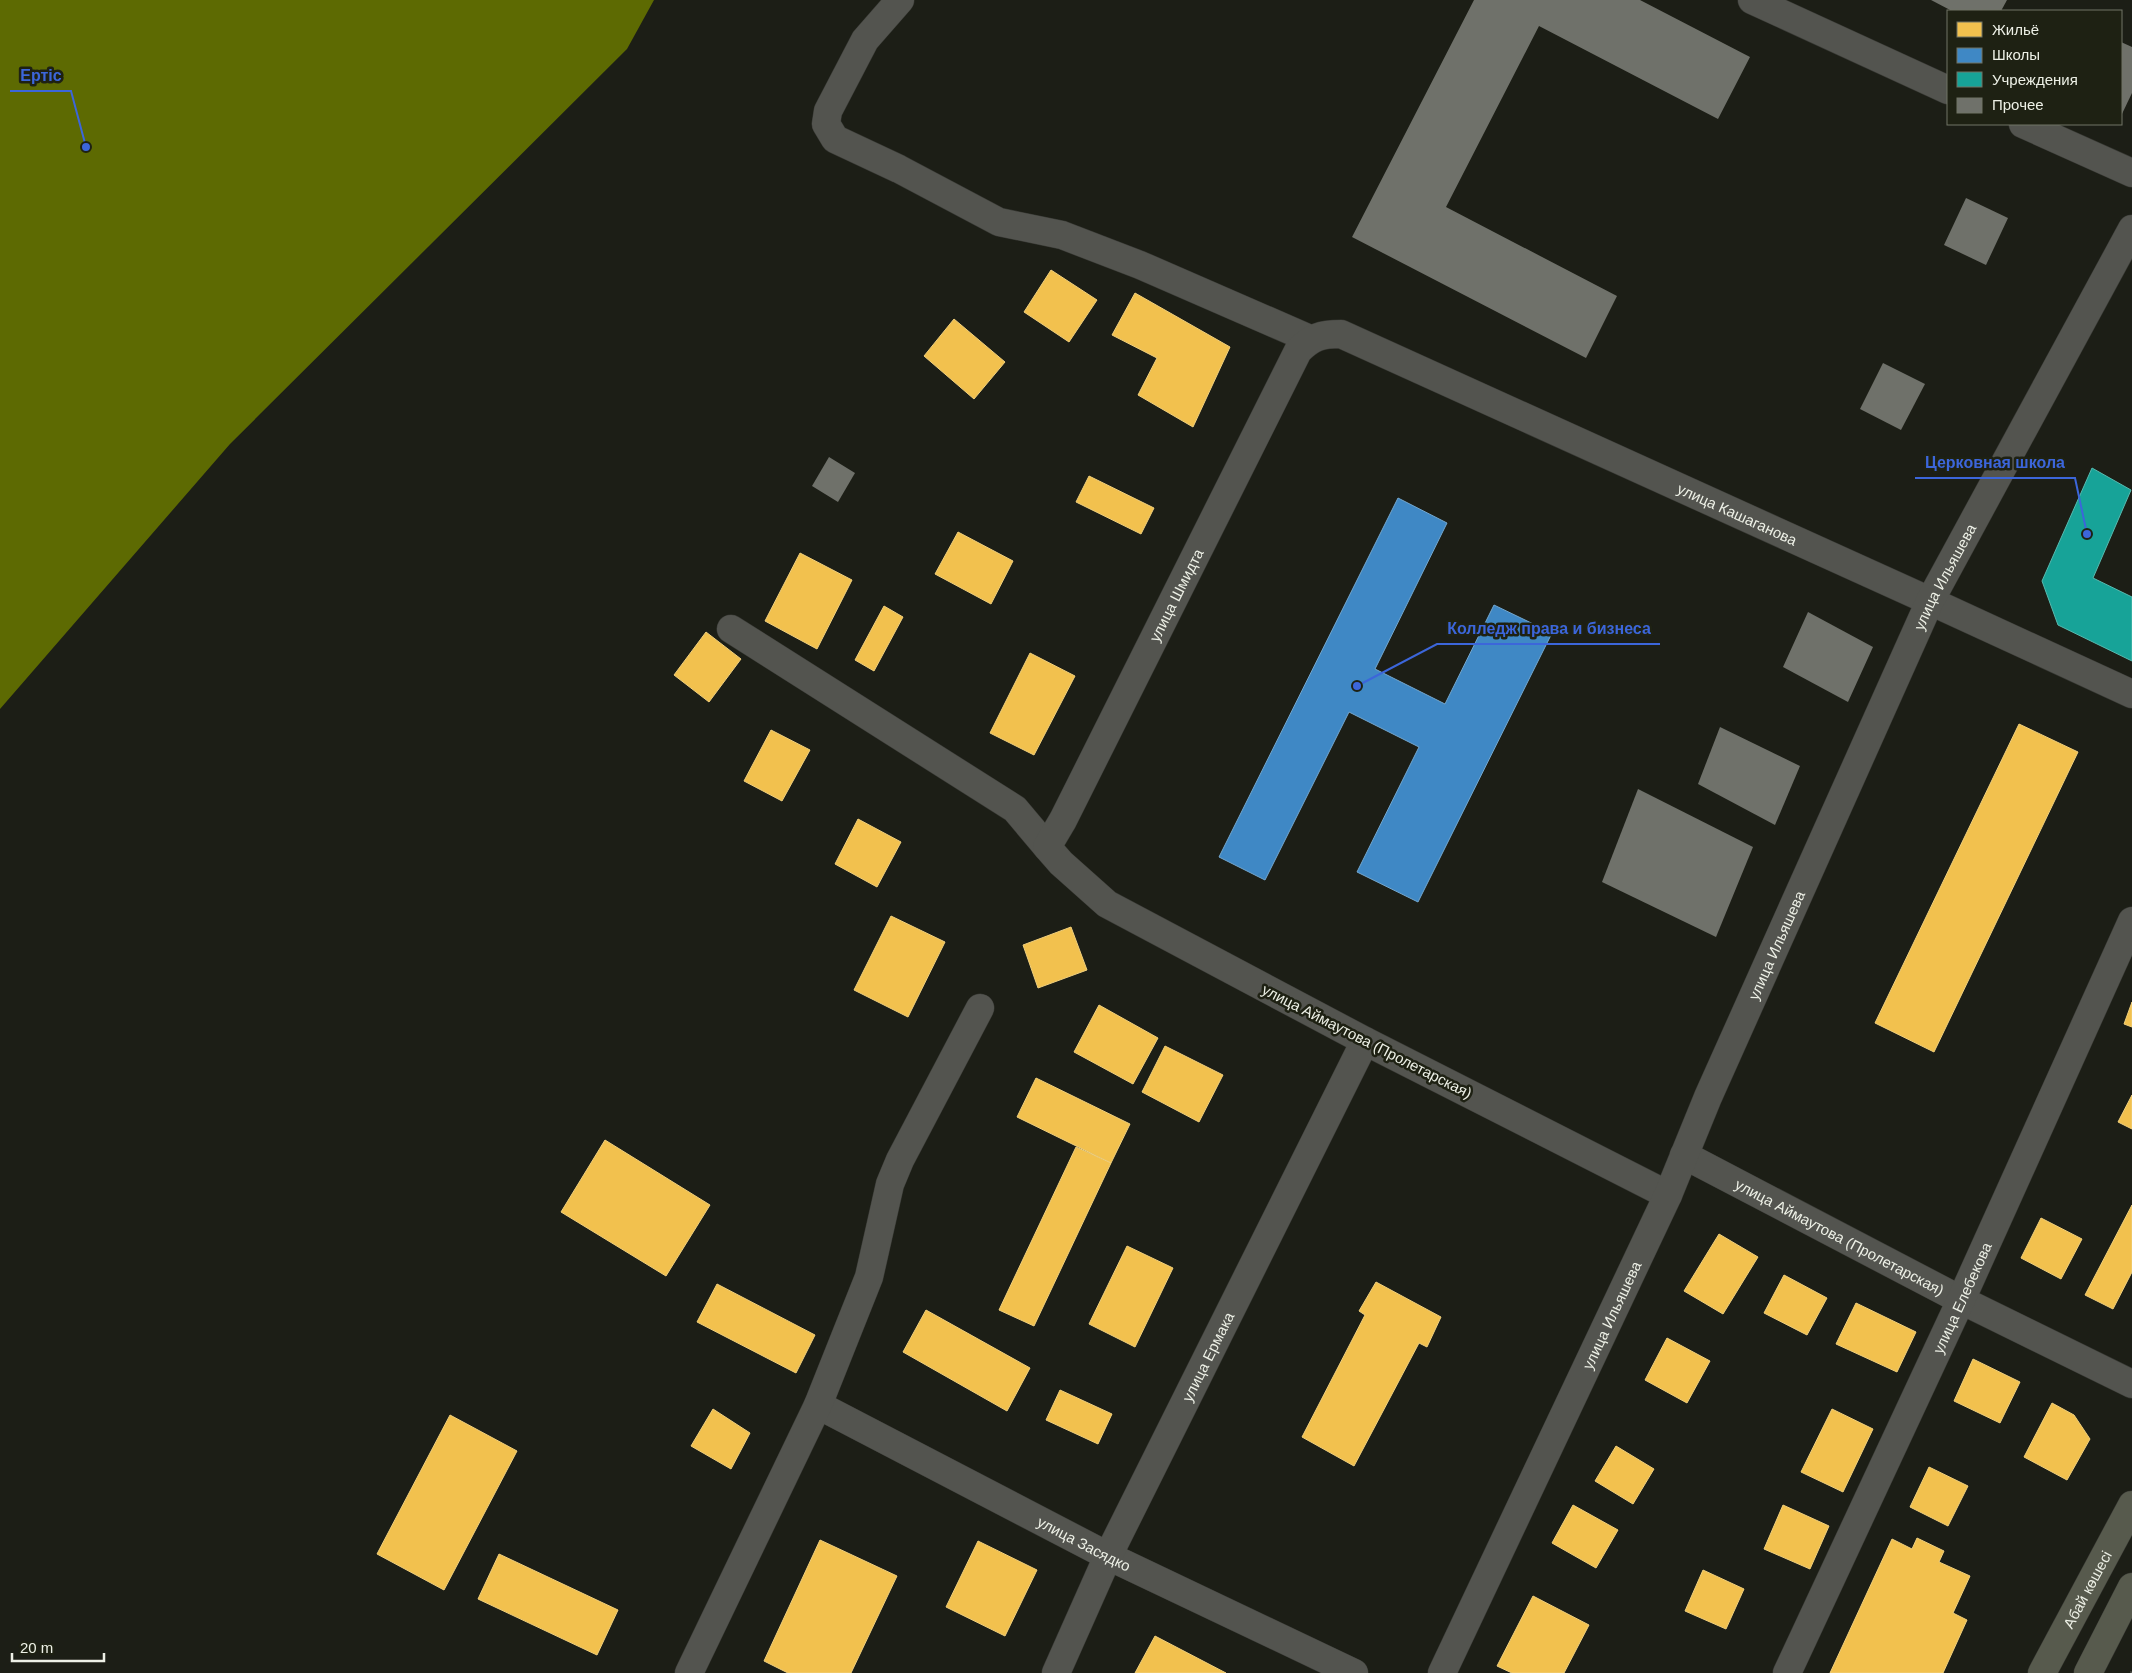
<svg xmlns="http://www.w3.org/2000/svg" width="2132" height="1673" viewBox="0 0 2132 1673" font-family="Helvetica,sans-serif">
<rect width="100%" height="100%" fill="#1c1e16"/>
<!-- water -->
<path fill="#5d6a02" d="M0,0H654L627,49L230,444L0,709Z"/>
<!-- homes -->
<g fill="#f2c14e" stroke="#f0cf7c">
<path d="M1051,270L1097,300L1069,342L1024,312Z"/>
<path d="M1135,293L1230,347L1193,427L1138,395L1157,358L1112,335Z"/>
<path d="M954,319L1005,362L974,399L924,356Z"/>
<path d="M1089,476L1154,508L1141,534L1076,502Z"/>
<path d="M958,532L1013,561L991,604L935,574Z"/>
<path d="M800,553L852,580L817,649L765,621Z"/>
<path d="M884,606L903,617L874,671L855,660Z"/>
<path d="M706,632L741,659L709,702L674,675Z"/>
<path d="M1030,653L1075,676L1034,755L990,733Z"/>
<path d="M2019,724L2078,752L1934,1052L1875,1023Z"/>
<path d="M771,730L810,750L782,801L744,781Z"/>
<path d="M858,819L901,842L877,887L835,864Z"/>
<path d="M891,916L945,942L908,1017L854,990Z"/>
<path d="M1071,927L1087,970L1038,988L1023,945Z"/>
<path d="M2132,1002V1027L2124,1024Z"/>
<path d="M1099,1005L1158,1038L1133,1084L1074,1052Z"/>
<path d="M1165,1046L1223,1075L1199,1122L1142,1092Z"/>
<path d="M1036,1078L1130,1124L1111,1163L1017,1117Z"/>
<path d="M2132,1095V1129L2118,1122Z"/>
<path d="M605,1140L710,1205L666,1276L561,1212Z"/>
<path d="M1076,1147L1111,1163L1034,1326L999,1310Z"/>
<path d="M2132,1205V1272L2113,1309L2085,1295Z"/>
<path d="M2041,1218L2082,1239L2061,1279L2021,1258Z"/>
<path d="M1719,1234L1758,1257L1723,1314L1684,1291Z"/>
<path d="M1127,1246L1173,1268L1135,1347L1089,1324Z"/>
<path d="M1784,1275L1827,1298L1807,1335L1764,1313Z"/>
<path d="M1376,1282L1441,1317L1427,1347L1419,1343L1354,1466L1302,1437L1365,1315L1359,1311Z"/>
<path d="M717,1284L815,1335L796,1373L697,1322Z"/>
<path d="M1856,1303L1916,1332L1897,1372L1836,1344Z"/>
<path d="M926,1310L1030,1368L1007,1411L903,1352Z"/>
<path d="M1667,1338L1710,1361L1687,1403L1645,1380Z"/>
<path d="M1973,1359L2020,1382L2000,1423L1954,1401Z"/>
<path d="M1060,1390L1112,1414L1098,1444L1046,1420Z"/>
<path d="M2052,1403L2074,1415L2090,1439L2067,1480L2024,1457Z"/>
<path d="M713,1409L750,1433L731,1469L691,1446Z"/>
<path d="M1832,1409L1873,1429L1843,1492L1801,1472Z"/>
<path d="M450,1415L517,1451L444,1590L377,1554Z"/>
<path d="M1616,1446L1654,1469L1633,1504L1595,1481Z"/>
<path d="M1929,1467L1968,1486L1948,1526L1910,1507Z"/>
<path d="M1573,1505L1618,1530L1596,1568L1552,1543Z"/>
<path d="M1783,1505L1829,1526L1810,1569L1764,1549Z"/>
<path d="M1917,1538L1944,1551L1939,1562L1970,1576L1953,1613L1967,1620L1943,1673H1830L1892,1539L1912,1549Z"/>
<path d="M820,1540L897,1576L851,1673H788L764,1661Z"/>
<path d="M978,1541L1037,1570L1005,1636L946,1607Z"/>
<path d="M499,1554L618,1610L597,1655L478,1599Z"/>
<path d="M1703,1570L1744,1589L1726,1629L1685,1611Z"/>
<path d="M1533,1596L1589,1625L1564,1673H1512L1497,1666Z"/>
<path d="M1155,1636L1226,1673H1135Z"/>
</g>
<!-- schools -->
<path fill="#3f88c5" stroke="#73a7cf" d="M1398,498L1447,523L1375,669L1445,704L1494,605L1552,633L1418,902L1357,872L1419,747L1349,712L1265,880L1219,857Z"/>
<!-- public -->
<path fill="#17a398" stroke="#57baaf" d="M2092,468L2131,490L2093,578L2132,597V661L2058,625L2042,581Z"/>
<!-- building -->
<g fill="#6f716a">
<path d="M1474,0H1640L1750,57L1718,119L1539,26L1446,207L1617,296L1586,358L1352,237Z"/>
<path d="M1931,0H2007L2001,11H1952Z"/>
<path d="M2121,42L2132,47V93L2121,116Z"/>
<path d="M1966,198L2008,218L1986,265L1944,245Z"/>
<path d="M1883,363L1925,384L1901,430L1860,409Z"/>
<path d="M829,457L855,473L838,502L812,486Z"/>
<path d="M1808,612L1873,647L1848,702L1783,667Z"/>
<path d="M1720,727L1800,766L1775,825L1698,784Z"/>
<path d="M1638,789L1753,847L1716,937L1602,882Z"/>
</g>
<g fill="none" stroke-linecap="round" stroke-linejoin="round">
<!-- minor casing -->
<g stroke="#383934" stroke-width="29">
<g id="minor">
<path d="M900,0L865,40L828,111L826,124L835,139L899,169L999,222L1062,235L1140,265L1310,339"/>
<path d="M1752,0L1948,90"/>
<path d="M2023,124L2132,173"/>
<path d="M731,629L1015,809L1047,847"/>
<path id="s1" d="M1684,1155L1961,1300L2132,1384"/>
<path id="s2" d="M1668,1195L1365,1041L1107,904L1061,863L1047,847L1063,820L1298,351C1312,337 1321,334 1341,334L1930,601L2132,694"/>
<path id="s3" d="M818,1405L1108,1556L1354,1673"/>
<path d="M689,1673L818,1405L869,1277L890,1184L900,1160L980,1008"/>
<path id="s4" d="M1056,1673L1108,1556L1365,1041"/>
<path id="s5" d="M1442,1673L1668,1195L1708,1097L1930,601L2132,229"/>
<path id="s6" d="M1787,1673L1961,1300L2132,921"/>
</g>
</g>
<!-- major casing -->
<g stroke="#383934" stroke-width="29">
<g id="major">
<path id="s7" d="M2042,1673L2132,1505"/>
<path d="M2088,1673L2132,1587"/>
</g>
</g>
<!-- path -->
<path stroke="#585a54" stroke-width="3" stroke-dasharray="2.5 4" stroke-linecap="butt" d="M2131,1673L2132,1672"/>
<!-- minor -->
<use href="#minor" stroke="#53544f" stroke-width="28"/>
<!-- major -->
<use href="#major" stroke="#575a4d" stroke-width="28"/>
</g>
<g text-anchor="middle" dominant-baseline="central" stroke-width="5" stroke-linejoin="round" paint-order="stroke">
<!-- street labels -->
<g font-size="15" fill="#edf0e6" stroke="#1e2113">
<text stroke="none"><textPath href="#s2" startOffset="1754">улица Кашаганова</textPath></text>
<text stroke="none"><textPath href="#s5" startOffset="1206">улица Ильяшева</textPath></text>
<text stroke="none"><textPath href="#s2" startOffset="998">улица Шмидта</textPath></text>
<text stroke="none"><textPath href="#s5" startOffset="801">улица Ильяшева</textPath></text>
<text transform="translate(1367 1041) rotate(27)">улица Аймаутова (Пролетарская)</text>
<text stroke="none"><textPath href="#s1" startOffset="176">улица Аймаутова (Пролетарская)</textPath></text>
<text stroke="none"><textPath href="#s6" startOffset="414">улица Елебекова</textPath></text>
<text stroke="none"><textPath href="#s5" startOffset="396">улица Ильяшева</textPath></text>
<text stroke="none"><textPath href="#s4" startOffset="351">улица Ермака</textPath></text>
<text stroke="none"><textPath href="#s3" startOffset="300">улица Засядко</textPath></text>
<text stroke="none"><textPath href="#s7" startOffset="95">Абай көшесі</textPath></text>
</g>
</g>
<!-- callouts -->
<path fill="none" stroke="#3c66da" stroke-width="2" d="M86 147L71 91H10M2087 534L2075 478H1915M1357 686L1437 644H1660"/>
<g fill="#3c66da" stroke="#1e2113" stroke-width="2">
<circle cx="86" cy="147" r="5"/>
<circle cx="2087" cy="534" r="5"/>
<circle cx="1357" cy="686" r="5"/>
</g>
<g font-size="16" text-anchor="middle" font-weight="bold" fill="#3c66da" stroke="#1e2113" stroke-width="5" stroke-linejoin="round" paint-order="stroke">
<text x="41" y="81">Ертіс</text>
<text x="1995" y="468">Церковная школа</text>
<text x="1549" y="634">Колледж права и бизнеса</text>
</g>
<!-- legend -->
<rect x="1947" y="10" width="175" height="115" fill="#1e2113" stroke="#717467"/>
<rect x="1957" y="22" width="25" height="15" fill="#f2c14e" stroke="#717467"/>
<text x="1992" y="35" font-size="15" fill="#edf0e6">Жильё</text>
<rect x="1957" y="48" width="25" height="15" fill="#3f88c5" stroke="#717467"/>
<text x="1992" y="60" font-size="15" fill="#edf0e6">Школы</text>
<rect x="1957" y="72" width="25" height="15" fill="#17a398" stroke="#717467"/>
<text x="1992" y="85" font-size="15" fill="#edf0e6">Учреждения</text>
<rect x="1957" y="98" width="25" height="15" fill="#6f716a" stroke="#717467"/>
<text x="1992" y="110" font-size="15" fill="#edf0e6">Прочее</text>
<!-- scale -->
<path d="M12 1653v8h92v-8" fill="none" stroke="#edf0e6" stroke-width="2.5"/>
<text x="20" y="1653" font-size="15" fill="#edf0e6" stroke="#1e2113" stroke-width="4" paint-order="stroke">20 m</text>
</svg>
